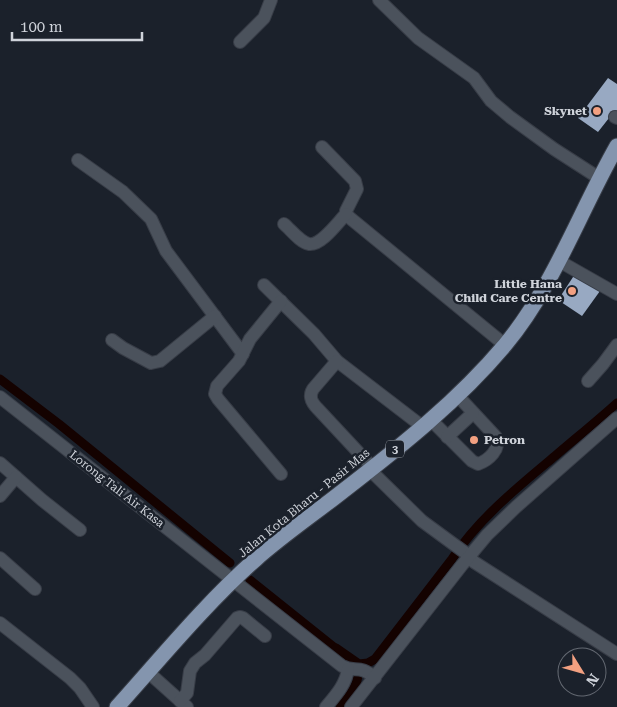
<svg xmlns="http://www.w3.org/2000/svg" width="617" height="707" viewBox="0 0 617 707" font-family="'Roboto Serif',serif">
<rect width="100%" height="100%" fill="#1b212b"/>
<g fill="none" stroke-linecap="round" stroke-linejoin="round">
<!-- canal -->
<g stroke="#140200" stroke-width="9">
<path d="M0,379L59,424L230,563"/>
<path d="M250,580L340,652"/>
<path d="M336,648L359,664L368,663L375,659L452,559C479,518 518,487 555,456C576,438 597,421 617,403"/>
<path d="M340,707C349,697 359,685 358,671"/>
</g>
</g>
<!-- building -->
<g fill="#98a9c2">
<path d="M608,78L617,84V110L611,119L609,118L598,132L578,118Z"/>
<path d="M575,274L600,291L582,316L558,300Z"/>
</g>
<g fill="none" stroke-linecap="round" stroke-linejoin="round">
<!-- minor casing -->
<g stroke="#383d47" stroke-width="14">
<g id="minor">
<path d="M379,0L418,38L474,78L491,101L510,117L554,149L599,178"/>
<path d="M240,42L264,18L271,0"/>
<path d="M615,117L617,118"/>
<path d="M322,147L355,181L357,189L346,211V214L350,218L505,345"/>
<path d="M78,160L123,192L151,219L166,251L243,354"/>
<path d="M284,224C291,230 300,242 309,244C321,246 338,222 346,214"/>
<path d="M559,261L617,294"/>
<path d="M264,285L314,334L337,361L423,427"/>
<path d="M112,340L123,348L151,363L160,361L215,316"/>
<path d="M337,361L313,389C308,397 312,403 318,409L373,468"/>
<path d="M588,381L603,364L617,345"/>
<path d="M0,397L342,666C355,673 360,664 375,678"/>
<path d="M431,420L472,461L478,464C489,460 501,449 496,437L457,395"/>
<path d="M447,437L473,413"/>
<path d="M0,463L42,500L80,530"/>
<path d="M370,470L422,521L467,554L474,562L617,654"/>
<path d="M281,474L218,399L215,394L217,386L239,361L250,339L281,301"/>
<path d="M0,496L16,477"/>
<path d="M0,558L35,589"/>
<path d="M0,623L70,678L80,688L93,707"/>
<path d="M148,672L187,707"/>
<path d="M180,701L187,693L190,671L195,663L205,655L237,618L240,617L243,618L265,636"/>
<path d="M326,707C336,695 346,684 348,669"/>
<path d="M351,707L462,565L487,535L516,507L617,418"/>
</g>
</g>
<!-- highway casing -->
<g stroke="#383d47" stroke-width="17">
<path id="highway" d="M117,707C161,658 206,603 256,559C283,535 314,514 343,491C400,447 458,401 505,345C554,286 579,213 617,146"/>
</g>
<!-- minor -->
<use href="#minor" stroke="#4b525c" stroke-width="12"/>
<!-- highway -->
<use href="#highway" stroke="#8495ae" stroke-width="15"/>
</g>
<!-- markers -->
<g fill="#f2a081" stroke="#1b212b" stroke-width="2">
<circle cx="597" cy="111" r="5"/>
<circle cx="572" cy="291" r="5"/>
<circle cx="474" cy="440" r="5"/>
</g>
<g text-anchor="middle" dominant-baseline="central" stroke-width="5" stroke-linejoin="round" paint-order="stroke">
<!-- shield labels -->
<rect fill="#1b212b" stroke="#999ea6" stroke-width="1" x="386" y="440.5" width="18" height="17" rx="4"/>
<g font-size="11" font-weight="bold" fill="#cfd3da">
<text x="395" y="449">3</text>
</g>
<!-- poi labels -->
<g font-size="12" font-weight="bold" fill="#cfd3da" stroke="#1b212b" text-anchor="end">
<text x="587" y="111">Skynet</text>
<text x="562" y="284">Little Hana<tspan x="562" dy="14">Child Care Centre</tspan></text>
<text x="484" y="440" text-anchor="start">Petron</text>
</g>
<!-- street labels -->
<g font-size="12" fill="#cfd3da" stroke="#1b212b">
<text transform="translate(117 489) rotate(38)">Lorong Tali Air Kasa</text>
<text transform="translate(304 503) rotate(-39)">Jalan Kota Bharu - Pasir Mas</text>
</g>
</g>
<!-- north arrow -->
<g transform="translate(582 672) rotate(127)"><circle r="24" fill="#1b212b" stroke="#636871"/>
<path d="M0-4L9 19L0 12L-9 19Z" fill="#f2a081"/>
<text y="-8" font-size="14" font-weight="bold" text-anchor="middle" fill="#cfd3da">N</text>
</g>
<!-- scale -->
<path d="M12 32v8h130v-8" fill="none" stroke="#cfd3da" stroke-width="2.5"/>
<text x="20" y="32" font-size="15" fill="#cfd3da" stroke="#1b212b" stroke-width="4" paint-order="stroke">100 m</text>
</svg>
